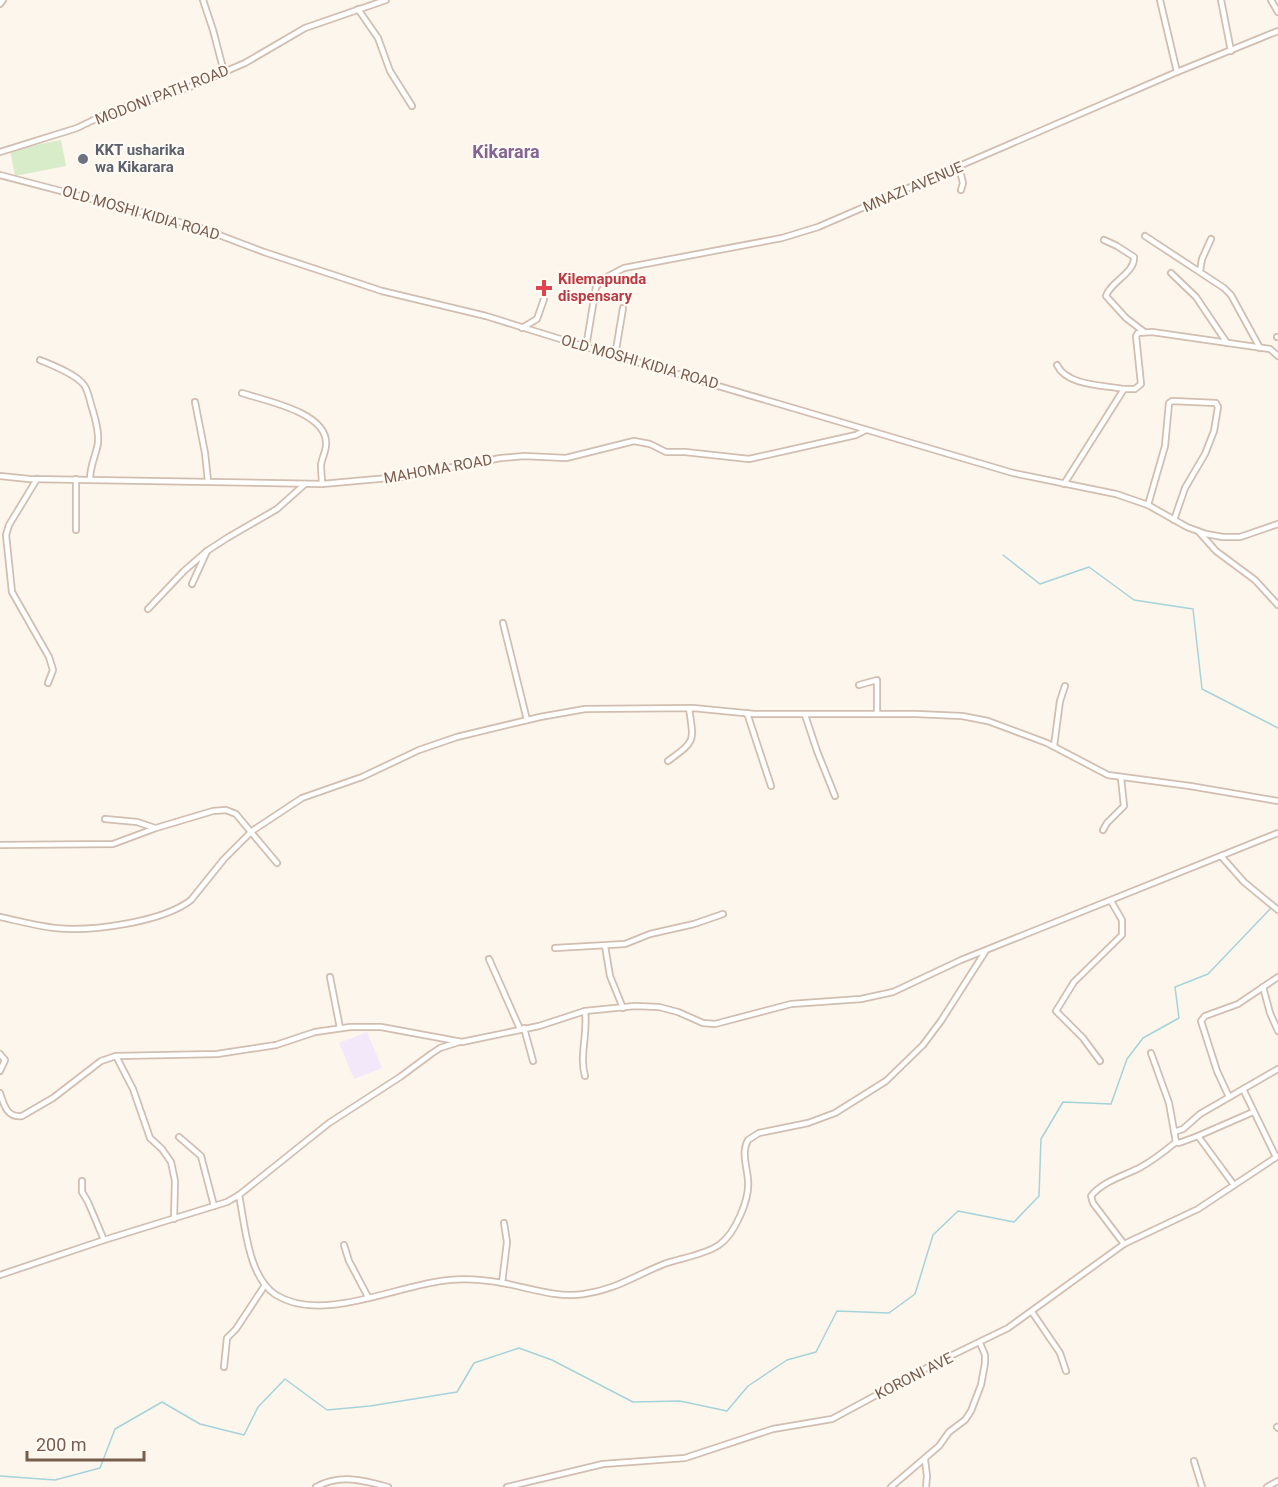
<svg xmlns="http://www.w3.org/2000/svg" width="1278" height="1487" viewBox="0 0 1278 1487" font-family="Roboto,sans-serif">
<rect width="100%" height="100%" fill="#fdf6ec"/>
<!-- education -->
<path fill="#f3e8fa" d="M367,1032L382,1068L354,1079L339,1043Z"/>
<!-- green -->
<path fill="#d8ecc9" d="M61,140L66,166L15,176L10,150Z"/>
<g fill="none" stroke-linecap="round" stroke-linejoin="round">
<!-- stream -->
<g stroke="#a5d3da" stroke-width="1.5">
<path d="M1003,555L1040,584L1089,567L1134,600L1193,609L1202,689L1278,728"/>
<path d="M0,1476L55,1480L100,1468L115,1429L162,1402L200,1424L244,1435L258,1407L285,1379L327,1410L370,1406L457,1392L474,1363L519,1348L552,1360L633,1402L680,1401L727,1411L748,1386L787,1360L816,1352L837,1311L889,1313L915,1294L933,1235L958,1211L1014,1222L1039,1196L1041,1139L1063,1102L1111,1104L1127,1059L1143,1038L1179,1018L1175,987L1208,974L1272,907"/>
</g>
<!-- minor casing -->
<g stroke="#d1beb0" stroke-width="8">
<g id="minor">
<path d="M203,0L213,30L224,72"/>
<path d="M1160,0L1177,72"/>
<path d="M1221,0L1231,51"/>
<path d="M1271,0L1278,12"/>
<path d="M0,4L3,0"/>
<path d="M358,9L378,38L390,71L412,106"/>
<path d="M0,152L77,128L114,110L185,89L245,63L305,28L386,0"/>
<path d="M959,167L963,183L961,190"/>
<path d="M0,175L198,227L264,252L382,291L486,316L586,347L1013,473L1116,494L1148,505L1187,527L1206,534L1223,537H1240L1278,524"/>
<path d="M1145,236L1224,288L1231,295L1260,348"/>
<path d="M1104,240L1117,246L1134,257C1135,273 1110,282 1106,296L1126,318L1143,331"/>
<path d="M1200,271L1202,259L1211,239"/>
<path d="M1171,273L1196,297L1227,343"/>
<path d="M522,328L537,319L544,299"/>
<path d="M1277,337H1278"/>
<path d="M586,347L596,287L603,279L624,268L782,238L818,227L1177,72L1278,31"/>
<path d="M615,356L623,308"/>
<path d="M40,360C52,365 76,374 84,385C89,392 90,403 93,411C96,421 99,432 98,443C96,455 90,466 90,479"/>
<path d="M1057,365C1067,386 1103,385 1124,389"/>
<path d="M242,393C266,401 325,412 326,442C327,450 322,457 321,465C321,471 322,478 322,484"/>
<path d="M195,402L205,453L208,481"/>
<path d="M0,476L29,479L322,484L400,477L501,458L524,456L566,458L634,441L650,444L666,452H685L749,459L856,435L866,430"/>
<path d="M37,479L9,525L6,535L12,592L49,657L53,670L48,683"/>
<path d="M76,479V530"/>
<path d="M1064,484L1124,389H1135L1141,384L1136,336L1138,333L1152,332L1270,349L1278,356"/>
<path d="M1148,505L1165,446L1169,403L1172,401L1216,403L1218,407L1214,431L1205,454L1185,488L1174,520"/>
<path d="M1199,532L1216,551L1255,580L1278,605"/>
<path d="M192,584L207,551"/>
<path d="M148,609L184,571L207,551L227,538L277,509L305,484"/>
<path d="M503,623L527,720"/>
<path d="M859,685L877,680V714"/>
<path d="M747,713L771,786"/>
<path d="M805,715L817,751L835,796"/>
<path d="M1054,746L1060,701L1065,686"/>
<path d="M668,761C696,740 694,743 689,708"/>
<path d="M105,819L137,822L155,828"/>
<path d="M1103,830L1107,823L1124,806L1121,778"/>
<path d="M0,845L113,844L156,828L213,811L226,810L236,814L277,863"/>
<path d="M1221,856L1244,882L1278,910"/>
<path d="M0,917C18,921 37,926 55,928C91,932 163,922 191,900L224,859L252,831L302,798L362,777L419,750L457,737L540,717L585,709L693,708L754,714H916L962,716L988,721L1047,743L1108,775L1190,786L1278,801"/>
<path d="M605,946L610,976L623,1008"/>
<path d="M555,948L625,944L650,934L694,924L723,914"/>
<path d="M489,959L520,1029"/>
<path d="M330,977L340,1028"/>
<path d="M1263,987L1270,1013L1278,1031"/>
<path d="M585,1011C588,1034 579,1056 585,1076"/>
<path d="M524,1028L533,1061"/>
<path d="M1151,1053L1169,1103L1176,1142L1179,1143L1198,1136L1234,1185"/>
<path d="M0,1054L5,1060L0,1071"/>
<path d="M116,1056L133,1089L150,1138L162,1149L171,1162L175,1181L174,1219"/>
<path d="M1100,1061L1083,1038L1056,1011L1074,982L1122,935V920L1111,901"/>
<path d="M1243,1089L1276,1157"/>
<path d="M0,1093C4,1105 7,1118 22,1116L53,1098L101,1061L116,1056L217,1054L276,1045L315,1032L350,1027H381L462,1042L539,1026L585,1011L635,1006L659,1007L678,1012L703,1023L715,1024L791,1004L861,999L893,992L961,960L1278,833"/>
<path d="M1229,1097L1217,1071L1201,1021L1205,1016L1238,1004L1278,977"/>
<path d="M1174,1132L1183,1129L1200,1114L1278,1069"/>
<path d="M1198,1136L1253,1112"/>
<path d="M179,1137L201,1156L214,1206"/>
<path d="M82,1181V1192L88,1202L104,1240"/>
<path d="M239,1195C245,1225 248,1277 276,1295C323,1324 399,1284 449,1280C467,1278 486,1280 503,1283C530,1288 556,1298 584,1294C617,1289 634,1276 664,1264C681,1258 704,1255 719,1245C735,1234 750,1199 748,1180C747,1166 741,1153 748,1140L759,1133L808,1123L835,1113L886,1081L923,1045L941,1021L985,952"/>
<path d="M1124,1244L1093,1203L1091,1196C1103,1181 1124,1176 1141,1167C1154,1160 1165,1151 1176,1142"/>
<path d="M344,1245L349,1261L368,1297"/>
<path d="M0,1275L104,1240L227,1202L239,1195L329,1123L400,1077L431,1054L440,1048L459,1042"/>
<path d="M502,1283L507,1242L504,1223"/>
<path d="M1032,1312L1060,1353L1066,1371"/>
<path d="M224,1367L227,1338L236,1329L265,1285"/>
<path d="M1277,1427L1278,1428"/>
<path d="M925,1460L927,1476L926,1487"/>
<path d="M1194,1461L1202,1487"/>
<path d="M316,1487C340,1474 363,1480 388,1487"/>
<path d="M507,1487L603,1464L685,1458L773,1429L832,1419L934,1364L1008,1328L1124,1244L1198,1209L1278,1156"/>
<path d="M891,1487L939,1446L949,1432L965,1420L971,1411L981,1385L985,1363V1355L980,1343"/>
<path d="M1267,1487L1278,1481"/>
</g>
</g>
<!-- minor -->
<use href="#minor" stroke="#fff" stroke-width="4.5"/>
</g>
<!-- markers -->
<circle fill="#6b7280" stroke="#fffaf3" stroke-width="2" cx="83" cy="159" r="6"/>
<path fill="#e0444e" stroke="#fffaf3" stroke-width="2" d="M541 279h6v6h6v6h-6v6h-6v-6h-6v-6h6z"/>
<g text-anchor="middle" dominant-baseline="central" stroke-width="4.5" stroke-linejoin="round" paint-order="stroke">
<!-- street labels -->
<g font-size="15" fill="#7a5c4d" stroke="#fffaf3">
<text transform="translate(162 95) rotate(-21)">MODONI PATH ROAD</text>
<text transform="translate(913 187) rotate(-23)">MNAZI AVENUE</text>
<text transform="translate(141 213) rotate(16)">OLD MOSHI KIDIA ROAD</text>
<text transform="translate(640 362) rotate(16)">OLD MOSHI KIDIA ROAD</text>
<text transform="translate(438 469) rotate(-10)">MAHOMA ROAD</text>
<text transform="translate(914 1376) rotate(-27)">KORONI AVE</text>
</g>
<!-- worship labels -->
<g font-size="15" font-weight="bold" fill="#5b616d" stroke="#fffaf3" text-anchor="start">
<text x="95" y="150">KKT usharika<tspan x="95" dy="17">wa Kikarara</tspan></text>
</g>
<!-- health labels -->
<g font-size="15" font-weight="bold" fill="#be3a42" stroke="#fffaf3" text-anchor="start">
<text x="558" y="279">Kilemapunda<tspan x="558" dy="17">dispensary</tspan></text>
</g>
<!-- quarter labels -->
<g font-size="18" font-weight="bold" fill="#846695" stroke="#fffaf3">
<text x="506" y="151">Kikarara</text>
</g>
</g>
<!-- scale -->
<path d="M27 1451v9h117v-9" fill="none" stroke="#7a5c4d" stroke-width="3"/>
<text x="36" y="1451" font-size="18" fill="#7a5c4d" stroke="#fffaf3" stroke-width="4.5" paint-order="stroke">200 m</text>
</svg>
